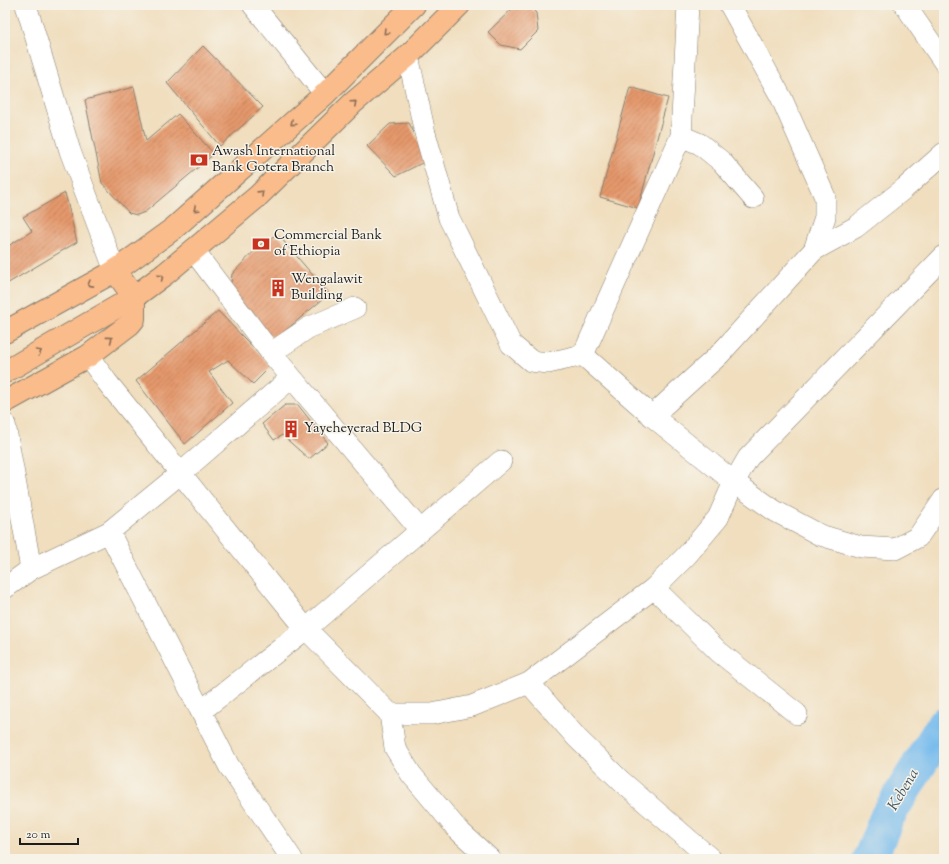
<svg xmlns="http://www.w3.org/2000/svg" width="949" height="864" viewBox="0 0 949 864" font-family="'Sorts Mill Goudy',serif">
<defs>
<pattern id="building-hatch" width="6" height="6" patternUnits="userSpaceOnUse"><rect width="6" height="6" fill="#e5996c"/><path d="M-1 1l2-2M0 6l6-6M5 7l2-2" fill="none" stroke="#b97c58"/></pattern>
</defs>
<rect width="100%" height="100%" fill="#f7f3e8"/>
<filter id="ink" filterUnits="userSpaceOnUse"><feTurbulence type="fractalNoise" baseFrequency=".025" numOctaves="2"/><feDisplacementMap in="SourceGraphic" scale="8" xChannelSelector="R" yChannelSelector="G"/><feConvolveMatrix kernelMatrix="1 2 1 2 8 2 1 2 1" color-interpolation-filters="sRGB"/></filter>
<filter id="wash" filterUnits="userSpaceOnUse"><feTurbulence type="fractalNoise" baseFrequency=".012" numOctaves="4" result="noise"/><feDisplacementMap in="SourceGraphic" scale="16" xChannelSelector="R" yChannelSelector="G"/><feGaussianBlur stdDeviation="0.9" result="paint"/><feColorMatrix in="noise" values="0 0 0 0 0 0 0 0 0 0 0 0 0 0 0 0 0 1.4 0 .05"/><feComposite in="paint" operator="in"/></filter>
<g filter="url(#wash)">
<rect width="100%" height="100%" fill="#f0debe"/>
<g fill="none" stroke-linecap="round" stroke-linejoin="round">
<!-- river -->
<path stroke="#77bbed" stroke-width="35" d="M870,859L887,817L944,724"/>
</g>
<g id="blocks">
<!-- building -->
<g fill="url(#building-hatch)">
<path d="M516,5H528L536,13L538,31L520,49L501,45L488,32Z"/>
<path d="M203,46L263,107L220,146L167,83Z"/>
<path d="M134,87L146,141L178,114L214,154L145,212L137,215L129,213L102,183L85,100Z"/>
<path d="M630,87L668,98L638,208L600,197Z"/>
<path d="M409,123L428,160L396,176L367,146L390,124Z"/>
<path d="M65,193L77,242L5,285V248L32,231L23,217Z"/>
<path d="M274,236L280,237L329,294L274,340L234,302L231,283L232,274L261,244Z"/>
<path d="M218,311L271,366L253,384L228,360L209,372L232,403L185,444L136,381Z"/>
<path d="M285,405H298L328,443L309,459L282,435L274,440L262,424Z"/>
</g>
</g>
</g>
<g filter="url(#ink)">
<use href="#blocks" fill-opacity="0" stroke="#867d6d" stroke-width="1"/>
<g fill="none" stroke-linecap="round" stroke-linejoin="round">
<!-- minor casing -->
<g stroke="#867d6d" stroke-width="22">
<g id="minor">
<path d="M26,5L70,151L115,271"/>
<path d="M253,5L325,94"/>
<path d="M905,5L944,62"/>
<path d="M408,56L425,133L449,218L511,344L531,361L548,363L583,355"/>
<path d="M681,136L700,144L722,162L753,198"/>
<path d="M193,250L271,353L420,530"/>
<path d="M814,250L856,227L905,188L944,153"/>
<path d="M271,353L308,328L355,308"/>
<path d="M583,355L652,416L734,482L775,511L820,535L861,547L895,549L918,537L944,499"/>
<path d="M583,355L681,136L688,5"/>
<path d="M88,356L107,382L306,629L390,714L395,748L411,774L458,830L490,859"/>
<path d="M652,416L719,355L814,250L825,217V197L781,97L730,5"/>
<path d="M5,424L31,569"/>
<path d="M109,532L229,766L292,859"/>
<path d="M5,588L31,569L109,532L181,473L291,378"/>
<path d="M654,588L719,652L797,714"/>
<path d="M529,683L577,738L621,781L711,859"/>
<path d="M201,711L306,629L501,461"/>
<path d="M390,714H432L472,706L529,683L654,588L687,555L718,518L734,482L748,458L944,256"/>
</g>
</g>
<!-- major casing -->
<g stroke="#867d6d" stroke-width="24">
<g id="major">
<path d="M5,332L115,271L173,229L325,94L414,5"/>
<path d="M5,372L134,297L165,274L257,197L353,103L408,56L459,5"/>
<path d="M5,402L88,356L130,324L134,319V297L115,271"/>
</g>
</g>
<!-- minor -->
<use href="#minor" stroke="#fff" stroke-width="21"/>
<!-- major -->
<use href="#major" stroke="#fabc8b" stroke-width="22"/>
</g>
<!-- one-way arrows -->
<defs><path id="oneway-chevron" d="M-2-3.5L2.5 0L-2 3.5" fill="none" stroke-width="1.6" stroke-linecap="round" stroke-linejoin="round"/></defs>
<g stroke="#8b6c54">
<use href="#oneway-chevron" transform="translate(386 32) rotate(135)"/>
<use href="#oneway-chevron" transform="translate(354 103) rotate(-42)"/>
<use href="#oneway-chevron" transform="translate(293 123) rotate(138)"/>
<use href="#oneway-chevron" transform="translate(261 193) rotate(-44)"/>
<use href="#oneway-chevron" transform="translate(196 209) rotate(138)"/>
<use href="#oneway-chevron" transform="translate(161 277) rotate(-37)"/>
<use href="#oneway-chevron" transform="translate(90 284) rotate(151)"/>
<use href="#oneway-chevron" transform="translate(110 339) rotate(-37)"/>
<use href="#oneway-chevron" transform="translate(39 352) rotate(-30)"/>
</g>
</g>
<!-- icons -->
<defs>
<g id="bank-bare" transform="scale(1.38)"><path d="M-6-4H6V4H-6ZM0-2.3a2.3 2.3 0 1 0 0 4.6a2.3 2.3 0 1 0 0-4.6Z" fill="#c8321e" stroke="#f7f3e8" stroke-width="2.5" paint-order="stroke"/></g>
<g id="building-bare" transform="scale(1.38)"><path d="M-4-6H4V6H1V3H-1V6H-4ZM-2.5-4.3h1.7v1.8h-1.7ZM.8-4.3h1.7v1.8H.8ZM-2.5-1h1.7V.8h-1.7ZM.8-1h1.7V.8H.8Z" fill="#c8321e" stroke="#f7f3e8" stroke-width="2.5" paint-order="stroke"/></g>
</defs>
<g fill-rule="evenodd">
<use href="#bank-bare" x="199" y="160"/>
<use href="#bank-bare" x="261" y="244"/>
<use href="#building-bare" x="278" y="288"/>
<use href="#building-bare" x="291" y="429"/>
</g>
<g text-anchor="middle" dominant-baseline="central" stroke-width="3" stroke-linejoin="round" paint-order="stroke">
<!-- poi labels -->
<g font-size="14" fill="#1c1c1c" stroke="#f7f3e8" text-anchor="start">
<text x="212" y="152">Awash International<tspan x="212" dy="16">Bank Gotera Branch</tspan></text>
<text x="274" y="236">Commercial Bank<tspan x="274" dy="16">of Ethiopia</tspan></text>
<text x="291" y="280">Wengalawit<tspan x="291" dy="16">Building</tspan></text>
<text x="304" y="429">Yayeheyerad BLDG</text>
</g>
<!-- water labels -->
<g font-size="15" font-style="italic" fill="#3c5465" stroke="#f7f3e8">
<text transform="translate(904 790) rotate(-59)">Kebena</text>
</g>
</g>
<!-- margin -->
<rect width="949" height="864" fill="none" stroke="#f7f3e8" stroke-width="20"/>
<!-- scale -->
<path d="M20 838v6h58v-6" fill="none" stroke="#1c1c1c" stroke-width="2"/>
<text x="26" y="838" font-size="12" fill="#1c1c1c" stroke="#f7f3e8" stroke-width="3" paint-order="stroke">20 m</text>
</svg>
